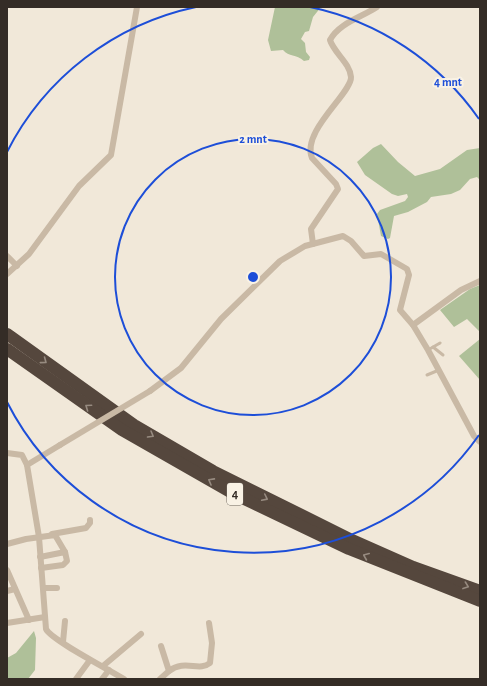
<svg xmlns="http://www.w3.org/2000/svg" width="487" height="686" viewBox="0 0 487 686" font-family="'Alegreya Sans',sans-serif">
<rect width="100%" height="100%" fill="#f1e8d9"/>
<!-- green -->
<g fill="#afc099">
<path d="M275,7H321L313,17L309,31L305,32L301,39L305,43L306,52L310,57L309,60L304,61C296,54 289,57 283,50L271,51L268,40Z"/>
<path d="M381,144L398,162L415,176L440,169L467,150L480,148V180L477,177L470,179L460,190L451,194L431,197L427,202L408,212L394,216L390,238L388,239L381,236L377,214L380,210L405,201L408,197L407,194L398,196L392,194L365,175L357,162L373,148Z"/>
<path d="M480,285V332L467,319L454,327L440,310L470,289Z"/>
<path d="M480,339V380L459,356Z"/>
<path d="M34,631L36,638L35,670L28,679H7V658L16,653Z"/>
</g>
<g fill="none" stroke-linecap="round" stroke-linejoin="round">
<!-- service -->
<g stroke="#c9b9a5" stroke-width="3">
<path d="M433,347L443,355"/>
<path d="M428,350L440,343"/>
<path d="M427,375L439,370"/>
</g>
<!-- minor -->
<g stroke="#c9b9a5" stroke-width="6">
<path d="M313,244L311,229L338,189L336,184L312,158C301,131 352,93 351,77C350,63 334,53 330,40C339,23 362,17 377,7"/>
<path d="M7,256L17,266"/>
<path d="M7,274L29,254L79,186L111,155L137,7"/>
<path d="M413,325L461,290L480,281"/>
<path d="M150,391L181,368L221,319L280,261L305,246L343,236L351,241L364,256L381,254L407,269L409,275L400,310L413,325L428,350L474,436L480,442"/>
<path d="M60,445L27,465L39,537L46,629C51,640 110,670 124,679"/>
<path d="M7,453L22,455L27,465"/>
<path d="M52,534L86,528L90,523V520"/>
<path d="M7,544L26,539L55,535L65,552"/>
<path d="M40,557L65,552L67,561L63,565L41,568"/>
<path d="M7,570L29,620"/>
<path d="M43,588H57"/>
<path d="M7,591L15,589"/>
<path d="M7,623L45,617"/>
<path d="M63,642L65,621"/>
<path d="M103,666L141,634"/>
<path d="M169,671C185,659 199,672 210,663L212,643L209,623"/>
<path d="M76,679L90,660"/>
<path d="M102,679L109,670"/>
<path d="M160,679L169,671L161,646"/>
</g>
<!-- motorway -->
<g stroke="#55473d" stroke-width="12">
<path d="M7,334L134,425L213,471L352,540L413,567L480,591"/>
<path d="M7,349L122,430L234,494L349,549L480,601"/>
</g>
<!-- minor-bridge -->
<path stroke="#c9b9a5" stroke-width="6" d="M60,445L150,391"/>
</g>
<!-- one-way arrows -->
<defs><path id="oneway-chevron" d="M-2-3.5L2.5 0L-2 3.5" fill="none" stroke-width="1.6" stroke-linecap="round" stroke-linejoin="round"/></defs>
<g stroke="#978b80">
<use href="#oneway-chevron" transform="translate(44 361) rotate(37)"/>
<use href="#oneway-chevron" transform="translate(88 407) rotate(-145)"/>
<use href="#oneway-chevron" transform="translate(151 435) rotate(30)"/>
<use href="#oneway-chevron" transform="translate(211 481) rotate(-151)"/>
<use href="#oneway-chevron" transform="translate(265 498) rotate(26)"/>
<use href="#oneway-chevron" transform="translate(366 556) rotate(-157)"/>
<use href="#oneway-chevron" transform="translate(466 586) rotate(20)"/>
</g>
<!-- distance rings -->
<g fill="none" stroke="#1d4ed8" stroke-width="2">
<circle cx="253" cy="277" r="138"/>
<path d="M479 435A276 276 0 0 1 7 402M7 152A276 276 0 0 1 196 7M310 7A276 276 0 0 1 479 119"/>
</g>
<g text-anchor="middle" dominant-baseline="central" stroke-width="4" stroke-linejoin="round" paint-order="stroke">
<!-- shield labels -->
<rect fill="#f9f2e5" stroke="#6f675f" stroke-width="1" x="227" y="483" width="16" height="22" rx="3"/>
<g font-size="13" font-weight="bold" fill="#342c26">
<text x="235" y="494">4</text>
</g>
</g>
<circle cx="253" cy="277" r="6" fill="#1d4ed8" stroke="#f9f2e5" stroke-width="2"/>
<g font-size="12" text-anchor="middle" font-weight="bold" fill="#1d4ed8" stroke="#f9f2e5" stroke-width="4" stroke-linejoin="round" paint-order="stroke">
<text x="448" y="86">4 mnt</text>
<text x="253" y="143">2 mnt</text>
</g>
<!-- border -->
<rect width="487" height="686" fill="none" stroke="#342c26" stroke-width="16"/>
</svg>
